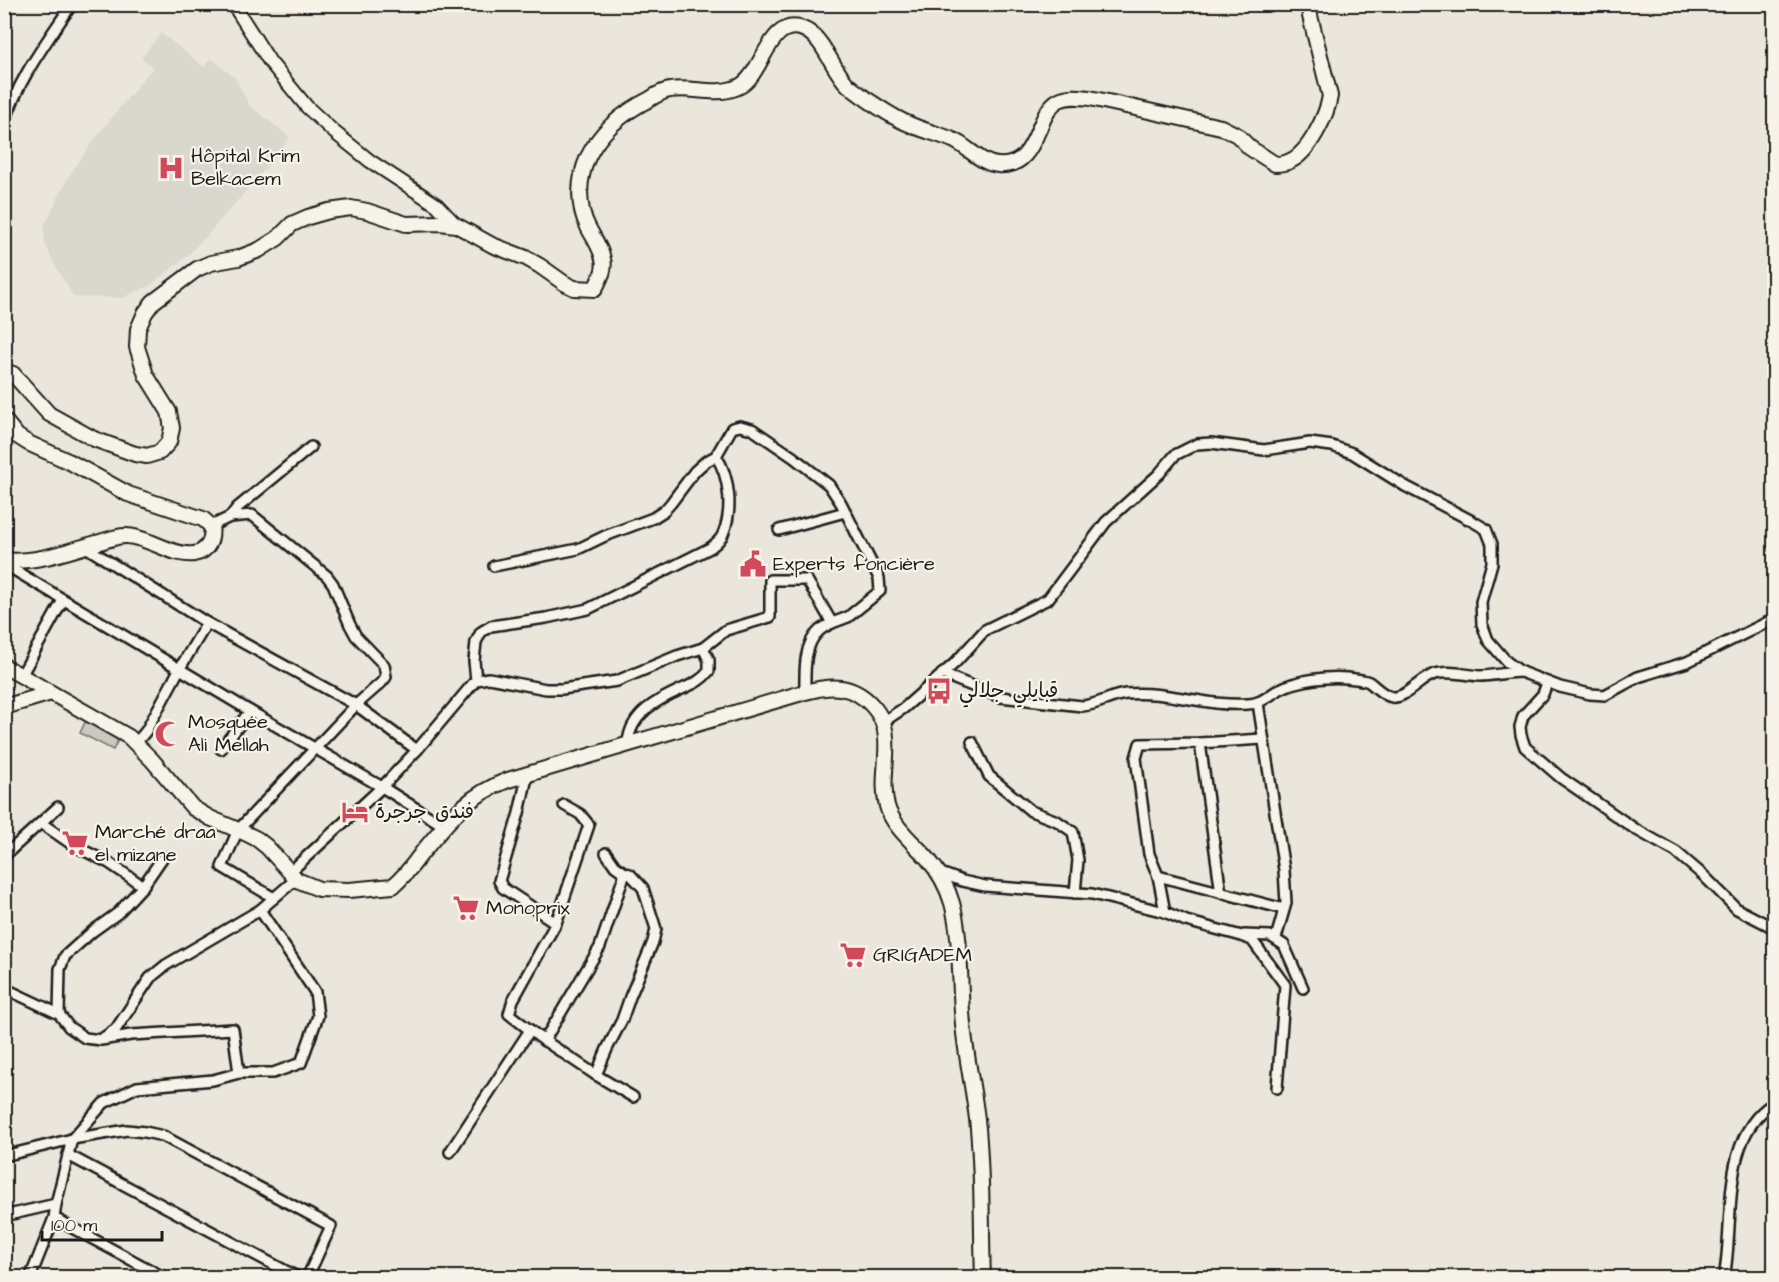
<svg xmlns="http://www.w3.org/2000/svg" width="1779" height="1282" viewBox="0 0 1779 1282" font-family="'Architects Daughter','Playpen Sans Arabic',sans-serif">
<rect width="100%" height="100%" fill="#eae6dc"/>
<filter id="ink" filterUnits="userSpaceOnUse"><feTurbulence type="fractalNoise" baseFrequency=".0167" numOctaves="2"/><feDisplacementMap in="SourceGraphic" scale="12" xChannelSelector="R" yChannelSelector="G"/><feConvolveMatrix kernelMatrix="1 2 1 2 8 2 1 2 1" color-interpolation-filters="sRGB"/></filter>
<g filter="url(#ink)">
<!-- built -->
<path fill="#dad7ce" d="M161,33L204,67L211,58L235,78L250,106L290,137L273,160L211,231L186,257L149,286L122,298L74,297L53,262L45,243L44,226L69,176L93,141L153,67L141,58Z"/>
<!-- green -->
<path fill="#ccc8c0" stroke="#74726e" stroke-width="1.5" d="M87,718L120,736L113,750L80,733Z"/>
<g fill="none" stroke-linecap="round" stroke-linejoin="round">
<!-- street casing -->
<g stroke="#1c1c1c" stroke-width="14">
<g id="street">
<path d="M4,126C17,80 46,43 72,4"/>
<path d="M230,517L237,508L311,447"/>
<path d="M211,526L230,517L252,515L327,576L333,584L350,625L356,636L384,665L386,677L381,683L356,705L238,830L222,867L274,898"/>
<path d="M779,530L845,512"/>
<path d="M84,546L207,623L356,705L417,750L382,787L289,873"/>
<path d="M4,564L250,711L382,787L444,826"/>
<path d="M494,566L578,549L605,536L653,518L664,511L671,503L695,471L705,462L716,456"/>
<path d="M703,648L726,630L770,617V580H807L832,623C828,625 822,628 819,631C803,645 805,673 805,692"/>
<path d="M942,674L1000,697L1082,706C1098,705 1110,696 1126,694C1167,690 1207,707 1248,704C1261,704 1269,695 1280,689C1297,680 1328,676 1347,678C1353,679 1363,679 1369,682C1376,687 1382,695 1392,697C1406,699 1420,678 1435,674C1449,670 1465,675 1480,676C1493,676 1507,672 1521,672"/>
<path d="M21,676L63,600"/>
<path d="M476,680L474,661L476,642L481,632L491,626L546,618L588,609L710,548C715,544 721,540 723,534C733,511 730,477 716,456L732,428L740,426L752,429L793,457L829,485L841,503L879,578L880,591L848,617L832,623"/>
<path d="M1547,683L1543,694L1523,716L1520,727L1521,735L1525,747L1561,778L1635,829L1676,852L1704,876L1737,909L1774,928"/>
<path d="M1258,703L1284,870L1286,903L1276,938"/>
<path d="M883,722L904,708L955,663L985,630L1048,599L1106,522L1159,474L1175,455L1197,444L1211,443L1264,450L1310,443L1332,446L1352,453L1405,486L1472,521L1486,529L1492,544V563L1481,602L1482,624L1488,640L1507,662L1521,672L1560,687L1590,694L1605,695L1638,677L1687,662L1774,619"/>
<path d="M972,742L989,776L1031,811L1057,821L1073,832L1078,860L1075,893"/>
<path d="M136,743L146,731L180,668L207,623"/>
<path d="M1200,743L1221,893"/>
<path d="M221,749L250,711"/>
<path d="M417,750L476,680L489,678L546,689H562L617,681L677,656L703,648L709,660V671C701,681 693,684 682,689C657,700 630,714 628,743"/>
<path d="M528,773L519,813L499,881L503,888L556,923L513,1000L509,1014L539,1037L596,1075L633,1097"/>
<path d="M41,823L73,845L109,863L143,886L118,913L93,931L65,956L60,969L59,1014"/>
<path d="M606,853L615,866L625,873"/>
<path d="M4,856L58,807"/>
<path d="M938,872L962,881L985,886L1092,894L1165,912L1186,921L1238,935L1252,940L1285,985L1277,1088"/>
<path d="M1158,876L1284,909"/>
<path d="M143,886L163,857"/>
<path d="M1165,912L1158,876L1149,854L1136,758L1140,744L1200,743L1263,739"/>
<path d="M556,923L589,825L580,814L564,805"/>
<path d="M1244,935L1270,936L1284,945L1303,988"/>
<path d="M4,988L59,1014L69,1027L85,1038L101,1040L131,1035L233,1029L239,1073L213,1080L137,1087L104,1103L72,1139L56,1204L54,1218L30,1278"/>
<path d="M103,1038L116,1029L150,978L166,965L260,910L296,879"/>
<path d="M544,1041L600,947L625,873L630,874L643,888L656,929L653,942L630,997L622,1020L607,1049L596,1075"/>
<path d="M239,1073H273L301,1063L318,1016L315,992L260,910"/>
<path d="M450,1152L530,1030"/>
<path d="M68,1155L299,1278"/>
<path d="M4,1156L72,1139L127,1130L145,1132L163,1136L331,1226L307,1278"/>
<path d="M4,1216L56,1204"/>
<path d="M54,1218L165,1278"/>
<path d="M1724,1278C1735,1223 1719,1136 1774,1103"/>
</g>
</g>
<!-- secondary casing -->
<g stroke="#1c1c1c" stroke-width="16">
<path id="secondary" d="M233,4L270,62L307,107L334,132L370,161L437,205L456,225"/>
</g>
<!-- primary casing -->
<g stroke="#1c1c1c" stroke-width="18">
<g id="primary">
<path d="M4,371L13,374L49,414L94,439L135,454L147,456L160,452L169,442L172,428L169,412L146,375L137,347L138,329L145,313L153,302L197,269L211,263L238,258L259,250L278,238L292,224L308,217L329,211L351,208L367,211L406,224L440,223L456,225L492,245L526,258L540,266L564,283L574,288L595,289C599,280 606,270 603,259C601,248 593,237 588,227C577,205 578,179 588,157C601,130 624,112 650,99C656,95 663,91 670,90C693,86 715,97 738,87C763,77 768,16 803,29C824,37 832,70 848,85C861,96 893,118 909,124C924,131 940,134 955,141C969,148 982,164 998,165C1039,169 1035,112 1059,100C1069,95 1080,97 1090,98L1221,127L1237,135L1250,148L1275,164C1280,164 1286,163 1290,161C1309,153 1327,115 1330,96L1310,16L1309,4"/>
<path d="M4,420L17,436L28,443L70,462L128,494L203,519L211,526C213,539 209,551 194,554C174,557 148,537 127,536C118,535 108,540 100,542C70,550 36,564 4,560"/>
<path d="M4,666L129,737L152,760L193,808L210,818L245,833L257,839L267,847L297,880L319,889L349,890L393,886C404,877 413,865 421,854C449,820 466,796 508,780L805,692C816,689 829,686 841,688C865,692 885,714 886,738C888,760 881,783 887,806C893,827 914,843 928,859C939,872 947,886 952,903C962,938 959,987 963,1024C966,1056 973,1087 977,1119C983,1171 981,1225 983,1278"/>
<path d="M4,707L51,693"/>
</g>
</g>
<!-- street -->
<use href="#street" stroke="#f7f3e8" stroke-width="9"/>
<!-- secondary -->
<use href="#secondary" stroke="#f7f3e8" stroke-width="12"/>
<!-- primary -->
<use href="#primary" stroke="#f7f3e8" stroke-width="14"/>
</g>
</g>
<!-- icons -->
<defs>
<g id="hospital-bare" transform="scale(2.07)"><path d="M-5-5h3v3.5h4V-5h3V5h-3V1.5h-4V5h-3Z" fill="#d1495b" stroke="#f7f3e8" stroke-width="2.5" paint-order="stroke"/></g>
<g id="civic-bare" transform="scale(2.07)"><path d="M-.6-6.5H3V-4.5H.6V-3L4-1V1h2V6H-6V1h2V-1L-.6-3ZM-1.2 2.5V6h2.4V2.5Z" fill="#d1495b" stroke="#f7f3e8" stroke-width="2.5" paint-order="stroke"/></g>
<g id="bus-bare" transform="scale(2.07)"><path d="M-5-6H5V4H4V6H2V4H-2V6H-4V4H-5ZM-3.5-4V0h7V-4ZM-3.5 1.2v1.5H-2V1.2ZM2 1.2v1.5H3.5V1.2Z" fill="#d1495b" stroke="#f7f3e8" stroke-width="2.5" paint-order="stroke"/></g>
<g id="mosque-bare" transform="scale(2.07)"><path d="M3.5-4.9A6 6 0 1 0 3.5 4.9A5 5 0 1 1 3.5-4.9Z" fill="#d1495b" stroke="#f7f3e8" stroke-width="2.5" paint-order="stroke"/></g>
<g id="hotel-bare" transform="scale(2.07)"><path d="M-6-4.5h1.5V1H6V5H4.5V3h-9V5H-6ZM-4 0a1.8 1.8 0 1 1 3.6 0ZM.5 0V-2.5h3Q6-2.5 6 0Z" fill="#d1495b" stroke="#f7f3e8" stroke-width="2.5" paint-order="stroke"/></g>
<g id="supermarket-bare" transform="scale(2.07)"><path d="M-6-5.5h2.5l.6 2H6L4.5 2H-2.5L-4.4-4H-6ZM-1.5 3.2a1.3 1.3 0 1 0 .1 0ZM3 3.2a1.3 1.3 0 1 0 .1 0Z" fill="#d1495b" stroke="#f7f3e8" stroke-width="2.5" paint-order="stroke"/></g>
</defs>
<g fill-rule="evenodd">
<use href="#hospital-bare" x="171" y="168"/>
<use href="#civic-bare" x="753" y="564"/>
<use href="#bus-bare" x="939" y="691"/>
<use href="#mosque-bare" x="168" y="734"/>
<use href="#hotel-bare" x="355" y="812"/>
<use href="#supermarket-bare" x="75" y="843"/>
<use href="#supermarket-bare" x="466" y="908"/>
<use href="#supermarket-bare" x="853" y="955"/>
</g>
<g text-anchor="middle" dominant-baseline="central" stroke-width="4.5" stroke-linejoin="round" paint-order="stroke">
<!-- poi labels -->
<g font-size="20" fill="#1c1c1c" stroke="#f7f3e8" text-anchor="start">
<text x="191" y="156">Hôpital Krim<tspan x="191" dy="23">Belkacem</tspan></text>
<text x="773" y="564">Experts foncière</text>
<text x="959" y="691">قبايلي جلالي</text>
<text x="188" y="722">Mosquée<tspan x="188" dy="23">Ali Mellah</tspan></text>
<text x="375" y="812">فندق جرجرة</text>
<text x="95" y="832">Marché draa<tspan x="95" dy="23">el mizane</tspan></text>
<text x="486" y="908">Monoprix</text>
<text x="873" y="955">GRIGADEM</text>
</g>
</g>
<!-- margin -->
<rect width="1779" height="1282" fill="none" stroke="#f7f3e8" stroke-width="24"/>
<rect x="12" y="12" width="1755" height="1258" fill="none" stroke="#1c1c1c" stroke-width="2" filter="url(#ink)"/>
<!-- scale -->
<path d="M42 1231v9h120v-9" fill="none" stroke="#1c1c1c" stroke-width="3"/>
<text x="51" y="1231" font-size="18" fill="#1c1c1c" stroke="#f7f3e8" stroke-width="4.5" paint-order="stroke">100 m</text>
</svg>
